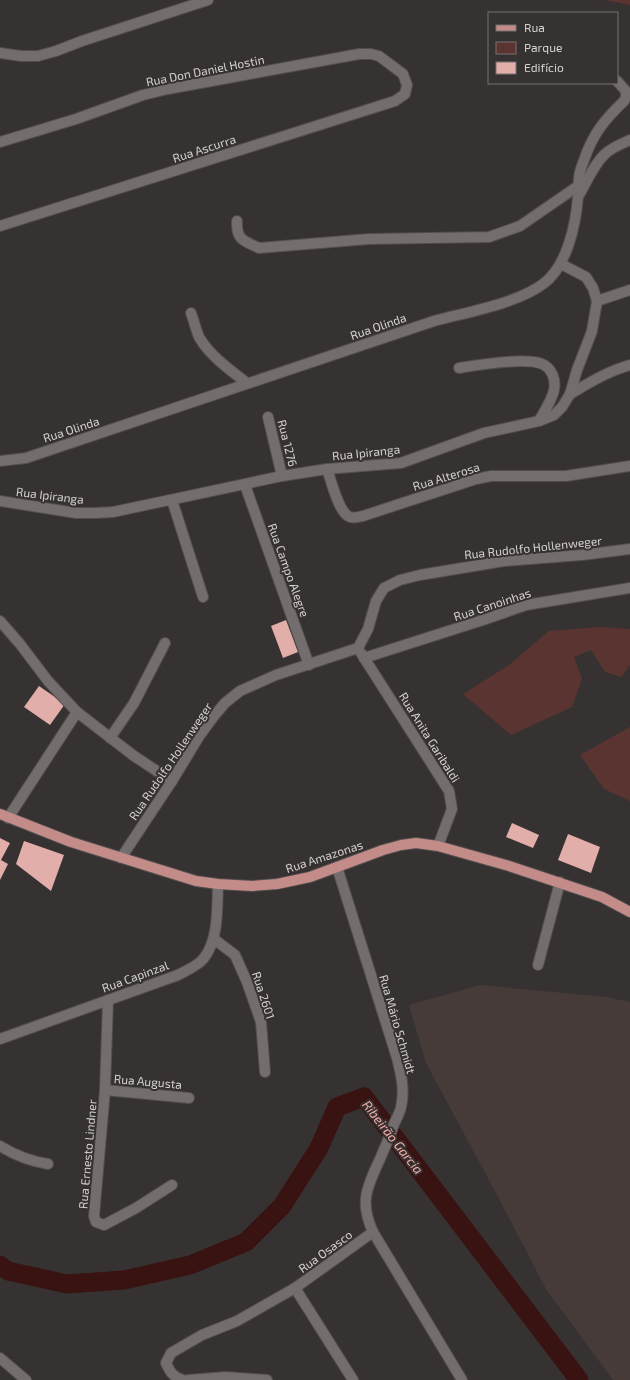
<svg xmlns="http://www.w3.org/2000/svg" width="630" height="1380" viewBox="0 0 630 1380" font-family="'Exo 2',sans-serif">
<rect width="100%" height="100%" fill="#373232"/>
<!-- built -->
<path fill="#473b3a" d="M480,985L606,997L630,1002V1380H613L546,1289L496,1193L426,1063L409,1005Z"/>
<!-- green -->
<g fill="#5a3431">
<path d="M605,0H630V5Z"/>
<path d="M601,627L630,629V665L621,677L605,672L591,650L574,657L582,679L572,707L511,735L463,694L509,665L549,631Z"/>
<path d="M630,727V801L604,789L580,755Z"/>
</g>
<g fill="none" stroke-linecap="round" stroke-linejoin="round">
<!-- river -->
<path stroke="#391312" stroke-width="19" d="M0,1265L8,1271L67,1284L124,1280L190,1265L246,1242L282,1206L319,1148L337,1107L364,1097L579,1380"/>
</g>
<!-- building -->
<g fill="#e1aeaa">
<path d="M286,620L298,652L283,658L271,626Z"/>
<path d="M39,686L65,704L50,725L24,707Z"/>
<path d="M512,823L539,835L533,848L506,837Z"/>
<path d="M568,834L600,847L591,873L558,860Z"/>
<path d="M0,838L10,843L1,860L8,864L0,880Z"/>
<path d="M24,841L64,855L51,891L16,864Z"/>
</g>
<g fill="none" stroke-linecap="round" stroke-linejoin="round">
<!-- minor casing -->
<g stroke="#524e4e" stroke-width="12">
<g id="minor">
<path d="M0,53L21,56H38L56,51L82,41L208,0"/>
<path d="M0,142L76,119L143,95L168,89L359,54H371L379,56L403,74L407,85L405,94L395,101L0,226"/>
<path d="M579,195C587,182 593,165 605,154C611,148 621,144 630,140"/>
<path d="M237,221C236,240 244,241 259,248L369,239L489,237L520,226L578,186"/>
<path d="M597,301L630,290"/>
<path d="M191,313C194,321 196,330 199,337C210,356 230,370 247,383"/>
<path d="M459,368C477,365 526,357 542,364C552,368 556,380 554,390C552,400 544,412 539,421"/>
<path d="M570,394C589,383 608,371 630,365"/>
<path d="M268,417L282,476"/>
<path d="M0,461L26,458L434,321C467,312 516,304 543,284C567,267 576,224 578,196C579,190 578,184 579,178C579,172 582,166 584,160C593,134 604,120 624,101L626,97V91L617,81"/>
<path d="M327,469C331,480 338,510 348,516C352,519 358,517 363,516L476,479L491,476H566L630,466"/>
<path d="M245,485L309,665"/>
<path d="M172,500L203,597"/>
<path d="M0,501L76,513H96L113,512L282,476L327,469L401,463L484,433L539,421L554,415L562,407L570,394L577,370L592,331L597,301L593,288L586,277L561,264"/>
<path d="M0,621L20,644L48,681L77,712L134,756L172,781"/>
<path d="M361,653L449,791L452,809L438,846"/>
<path d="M364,658L486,619L526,605L630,588"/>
<path d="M110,738L134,703L165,643"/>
<path d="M8,818L77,712"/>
<path d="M121,858L172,781L200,735L214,716L225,703L240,691L276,675L358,648L368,629L376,601L384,588L400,580L420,575L504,561L582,555L630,549"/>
<path d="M337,867L397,1058C401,1074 405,1090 401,1107C400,1113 396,1119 394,1124C390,1136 385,1147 380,1159C367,1187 359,1202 373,1232L462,1380"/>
<path d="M214,939L235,955L247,982L261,1022L265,1072"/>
<path d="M538,965L560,882"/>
<path d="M108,1000L105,1090L94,1216L96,1222L104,1225L136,1208L172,1185"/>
<path d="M0,1039L178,975C187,970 198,966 204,958C219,939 217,907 218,884"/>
<path d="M105,1090L189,1098"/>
<path d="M0,1146C16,1156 29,1161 48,1164"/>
<path d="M295,1288L353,1380"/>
<path d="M0,1358L26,1380"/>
<path d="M183,1380C173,1377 170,1372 166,1363L171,1353L202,1335L237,1321L295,1288L373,1232"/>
<path d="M188,1380L226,1377L267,1380"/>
</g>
</g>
<!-- major casing -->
<g stroke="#524e4e" stroke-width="12">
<path id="major" d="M0,814L71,842L196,881L218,884L252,886L277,884L310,877L383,850L401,845L416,843L438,846L509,866L602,897L630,912"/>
</g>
<!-- minor -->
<use href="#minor" stroke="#736d6d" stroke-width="10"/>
<!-- major -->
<use href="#major" stroke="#c48c89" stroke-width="10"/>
</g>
<g text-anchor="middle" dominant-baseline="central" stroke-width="4" stroke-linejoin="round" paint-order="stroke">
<!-- street labels -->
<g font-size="12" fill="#d6d2d2" stroke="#373232">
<text transform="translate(205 70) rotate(-11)">Rua Don Daniel Hostin</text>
<text transform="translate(204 148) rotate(-18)">Rua Ascurra</text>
<text transform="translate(378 326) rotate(-19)">Rua Olinda</text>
<text transform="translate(71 429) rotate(-18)">Rua Olinda</text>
<text transform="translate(288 443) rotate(76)">Rua 1276</text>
<text transform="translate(366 452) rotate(-6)">Rua Ipiranga</text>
<text transform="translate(446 476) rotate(-17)">Rua Alterosa</text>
<text transform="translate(50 495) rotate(7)">Rua Ipiranga</text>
<text transform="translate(533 547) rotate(-6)">Rua Rudolfo Hollenweger</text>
<text transform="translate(289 570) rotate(70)">Rua Campo Alegre</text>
<text transform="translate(492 604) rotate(-18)">Rua Canoinhas</text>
<text transform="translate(430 737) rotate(58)">Rua Anita Garibaldi</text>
<text transform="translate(170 761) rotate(-56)">Rua Rudolfo Hollenweger</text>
<text transform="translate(324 856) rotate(-18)">Rua Amazonas</text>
<text transform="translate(135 976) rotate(-20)">Rua Capinzal</text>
<text transform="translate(264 995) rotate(72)">Rua 2601</text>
<text transform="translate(398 1024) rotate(74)">Rua Mário Schmidt</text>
<text transform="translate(148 1081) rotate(5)">Rua Augusta</text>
<text transform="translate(87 1154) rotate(-85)">Rua Ernesto Lindner</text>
<text transform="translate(325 1251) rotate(-36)">Rua Osasco</text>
</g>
<!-- water labels -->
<g font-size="13" font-style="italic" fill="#fcb0ab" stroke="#373232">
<text transform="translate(393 1137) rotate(52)">Ribeirão Garcia</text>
</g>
</g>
<!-- legend -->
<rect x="488" y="12" width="130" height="72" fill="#373232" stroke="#777272"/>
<rect x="496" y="25" width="20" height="6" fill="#c48c89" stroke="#777272"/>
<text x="524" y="32" font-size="12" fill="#d6d2d2">Rua</text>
<rect x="496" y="42" width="20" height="12" fill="#5a3431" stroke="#777272"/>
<text x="524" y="52" font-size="12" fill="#d6d2d2">Parque</text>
<rect x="496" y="62" width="20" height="12" fill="#e1aeaa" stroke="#777272"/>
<text x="524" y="72" font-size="12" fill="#d6d2d2">Edifício</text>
</svg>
